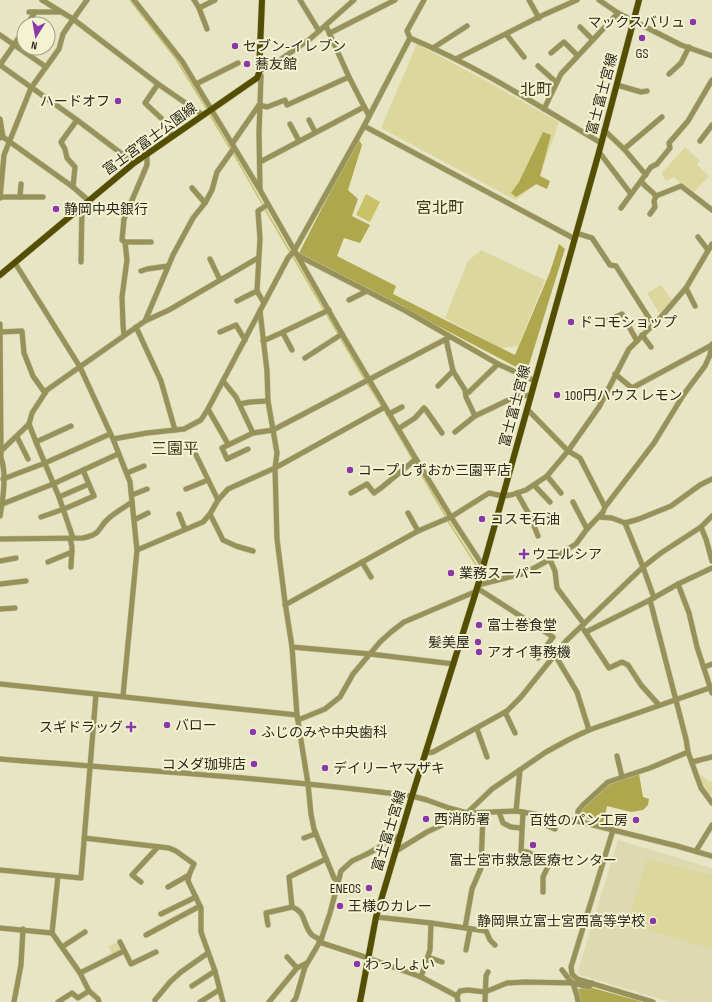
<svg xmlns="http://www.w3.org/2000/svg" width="712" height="1002" viewBox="0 0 712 1002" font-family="'Sofia Sans Condensed','Noto Sans JP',sans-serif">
<rect width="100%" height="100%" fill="#e7e5c4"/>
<!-- built -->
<path fill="#dddab1" d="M618,840L712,868V1002H670L577,974Z"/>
<!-- green -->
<g fill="#dcd79d">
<path d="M417,44L490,83L559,122L537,184L515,200L381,128Z"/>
<path d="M685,147L700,161L697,165L709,176L691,195L674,177L666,181L662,173Z"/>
<path d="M481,250L545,280L518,346L501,348L445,318L468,261Z"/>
<path d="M661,285L672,300L660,314L647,293Z"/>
<path d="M701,775L710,782L712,781V795H710L703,787L700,777Z"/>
<path d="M647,859L712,875V949L627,924Z"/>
<path d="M120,942L124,951L113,956L108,946Z"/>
</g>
<!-- forest -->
<g fill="#afa74d">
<path d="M543,132L551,135L540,176L550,181L547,189L536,184L516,197L511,193L519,182Z"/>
<path d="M358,138L362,145L348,190L358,199L352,216L370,225L360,243L344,238L337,256L396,286L393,294L515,355L550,272L559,244L565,249L528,368L516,367L299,253Z"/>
<path d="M639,774L643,797L649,799L648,805L643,810L631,812L607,806L603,823L579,816L580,812L587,804L600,793L608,784Z"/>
<path d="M589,987L643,1002H578V989Z"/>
</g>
<!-- water -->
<path fill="#c9c267" d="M366,194L380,202L370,222L356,215Z"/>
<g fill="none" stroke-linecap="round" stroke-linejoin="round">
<!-- stream -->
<g stroke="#c9c267" stroke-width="1.5">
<path d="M130,0L176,59L206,108"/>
<path d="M210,115L231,150"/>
<path d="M233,153L263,205"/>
<path d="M265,209L290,252"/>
<path d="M292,255L365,380"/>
<path d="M367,383L382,407"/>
<path d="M384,410L446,517"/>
<path d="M448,521L476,565"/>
</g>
<!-- minor casing -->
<g stroke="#c5c3a6" stroke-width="6">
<g id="minor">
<path d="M42,0L73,19L158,84L203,115"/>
<path d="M134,0L182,61L260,190L342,334L416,459L451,517L483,566"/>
<path d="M194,0L199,8L207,29"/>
<path d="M300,0L319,31"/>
<path d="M424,0L407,31L410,38C477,66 539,106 601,143"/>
<path d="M529,0L539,18"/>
<path d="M599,0L618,13L681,45L712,56"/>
<path d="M199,8L215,0"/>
<path d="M29,12H59"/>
<path d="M30,20L35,12"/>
<path d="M326,26L349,77L369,116"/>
<path d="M580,27L592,39"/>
<path d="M330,33L395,0"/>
<path d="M506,34L524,57"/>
<path d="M0,35L46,67"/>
<path d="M433,48L467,26"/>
<path d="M551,53L564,42L577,55"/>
<path d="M456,59L541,16L577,0"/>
<path d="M0,65L77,120L134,163"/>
<path d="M0,65L20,36"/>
<path d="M538,66L556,82"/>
<path d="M259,70L267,69L310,39L354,0"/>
<path d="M259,73L261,76L259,133L260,189"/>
<path d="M669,74L681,63L689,47"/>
<path d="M158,84L145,103L162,119L172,136"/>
<path d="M196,84L238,63"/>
<path d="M617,85L641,92L647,91"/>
<path d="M544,109L561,74L618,13"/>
<path d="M0,119L3,137"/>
<path d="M309,120L315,132"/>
<path d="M290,124L299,141"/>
<path d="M364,126L575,239"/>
<path d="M604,130L624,149L646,175"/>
<path d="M0,138L3,137L73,187L89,201"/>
<path d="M700,141L712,125"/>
<path d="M232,144L259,105L267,107L285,100L287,105L349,77"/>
<path d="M624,149L662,117"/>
<path d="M599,152L631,194"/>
<path d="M260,162L364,107"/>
<path d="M641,181C645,187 651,190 656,196"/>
<path d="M73,187L75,167L67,158L65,149L61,142L77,120"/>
<path d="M192,188L205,203"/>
<path d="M0,197H43"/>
<path d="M20,197L21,184"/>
<path d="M0,198L4,155L31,88L59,49L63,34L69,25L87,0"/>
<path d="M621,208L651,167L657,164L670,148L669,143L688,121L712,80"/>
<path d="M650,214L655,207L654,201L656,196L681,186L712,210"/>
<path d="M576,233L592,238L610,265L616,266L649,318L654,324"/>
<path d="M698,237L708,250"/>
<path d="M125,242H151"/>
<path d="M297,255L404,310L498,364L535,381"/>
<path d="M210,259L220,280"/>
<path d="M81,262L82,206"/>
<path d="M15,263L80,367L113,439L130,482L137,550L123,696"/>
<path d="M141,271L147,269L168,266"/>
<path d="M686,288L695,306"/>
<path d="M349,300L365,292"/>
<path d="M237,301L257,291"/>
<path d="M264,303L257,291L260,239L258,211L267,205"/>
<path d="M260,311L267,371L268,401L277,453L275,468L277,539L285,602L292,647L297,715L308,784L311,814L314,829L334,878L338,881"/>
<path d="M145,321L169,310L258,258"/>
<path d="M605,322L622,314L637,341"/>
<path d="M0,324L1,458C7,474 3,500 0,516"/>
<path d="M136,327L161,381L175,430"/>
<path d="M1,332L22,331L24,353L33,376L45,393"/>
<path d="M220,332L236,325L245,340"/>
<path d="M283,333L292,350"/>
<path d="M124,335L123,325L122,297L127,260L125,242L122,240L124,219L147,165V157L146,155"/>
<path d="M642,335L651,347"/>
<path d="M446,339L453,371L465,390L466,397L475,416"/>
<path d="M263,341L281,333L329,310"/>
<path d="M305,358L342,334"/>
<path d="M615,374L632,388L712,345"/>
<path d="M223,381L236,397L253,433L273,430L450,337"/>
<path d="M438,386L453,371"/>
<path d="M469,392L498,364"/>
<path d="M240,404L250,402L268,401"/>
<path d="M208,409L228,444"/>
<path d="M527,409L568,451L580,458L605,507"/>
<path d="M389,414L402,407"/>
<path d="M29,424L36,442L71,426"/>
<path d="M398,429L415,418L424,408L426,410L442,433"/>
<path d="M455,432L475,416L517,396L531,395"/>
<path d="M17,437L28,459"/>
<path d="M113,439L147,433L184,429L201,420L208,409L288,258L294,251L364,126L410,38"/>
<path d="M36,442L59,497L73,538"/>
<path d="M248,449L227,459L222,448L253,433"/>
<path d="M0,452L29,424L32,413L47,390L145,321L173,255L193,218L205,203L212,190L217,172L234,148"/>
<path d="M196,455L218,500"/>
<path d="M127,473L144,466"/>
<path d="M547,476L561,493"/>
<path d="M3,479L45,463L110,434"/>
<path d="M534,485L550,502"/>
<path d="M186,489L208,480"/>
<path d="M351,493L367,484L374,493L381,488L416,459"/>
<path d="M517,493L530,516L538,536"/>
<path d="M132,495L147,489"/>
<path d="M59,497L89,484"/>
<path d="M573,502L587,529"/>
<path d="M0,505L53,484L118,454"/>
<path d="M408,513L418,531"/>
<path d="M179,514L185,529"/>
<path d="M210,514L223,540L236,546L253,551"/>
<path d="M41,517L64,509L94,496L83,470"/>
<path d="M599,517L612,518L625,523L639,519L671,506L700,485L712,479"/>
<path d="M134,520L148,513"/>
<path d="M625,523L643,567L654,598"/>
<path d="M701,527L706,539L712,561"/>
<path d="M70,538L72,547L71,567"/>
<path d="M0,539L83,538C104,533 96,529 109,518C116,512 125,507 132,502"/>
<path d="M137,550L203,522L210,514L218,500L228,489L275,468L385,407"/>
<path d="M550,560L555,571L557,588L584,624"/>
<path d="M0,561L16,558"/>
<path d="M48,562L72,552"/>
<path d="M362,562L371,577"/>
<path d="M0,584L26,581"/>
<path d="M678,584L689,613L697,647L712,693"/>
<path d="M478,585L525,573L560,554L576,544L587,529L603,512L605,507L654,443L684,394L705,366L710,355L712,344"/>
<path d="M477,588L553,637L538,658"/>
<path d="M650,600L686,739L688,752L701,788L712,803"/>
<path d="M285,605L418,531L451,517L489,493L503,496L511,495L526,490L547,476L568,451L599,407L629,349L661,317L686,288L712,244"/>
<path d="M0,609L15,608"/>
<path d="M584,630L609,668L622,662L628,665L641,685L659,705"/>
<path d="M586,632L650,600L678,584L712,568"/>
<path d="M292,647L370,654L454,664"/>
<path d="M555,655L577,692L589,730"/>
<path d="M704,667L712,664"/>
<path d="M0,684L297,715"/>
<path d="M505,712L515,733"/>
<path d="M298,720L325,709L340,697L353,674L380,642L391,632L404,622L477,591"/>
<path d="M477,729L487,757"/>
<path d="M426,753L433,752L507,711L521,697L566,641L643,567L661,553L701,527L712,516"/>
<path d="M617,756L622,777"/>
<path d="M0,759C137,770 275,778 412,796L427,800L449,808L467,813L516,811L577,821L677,846L712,856"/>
<path d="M692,762L712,757"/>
<path d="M516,811L520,770"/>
<path d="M499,812L503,823L511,827L521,828"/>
<path d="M523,812L521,851L527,852L550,862L543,877V892"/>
<path d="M541,815L540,823L555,829"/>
<path d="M577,821L578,811L583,805L608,782L650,768L688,752"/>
<path d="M613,830L571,967L572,974L577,979L653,1002"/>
<path d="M84,838L169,848L176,851L194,864L189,875L188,881L201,908V932L215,971L223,1002"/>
<path d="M304,838L315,834"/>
<path d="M396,851L427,832L467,813L492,789L546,752L568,740L589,730L712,687"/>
<path d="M696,851L712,825"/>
<path d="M0,870L81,878L96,694"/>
<path d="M141,882L132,875L158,847"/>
<path d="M168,887L189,875"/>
<path d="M292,907L289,877L326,859"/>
<path d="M161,914L196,897"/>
<path d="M376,917L431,923L486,931L490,940L495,945"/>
<path d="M268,925L266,913L292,907C307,912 302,925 312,935C314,937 318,938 321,940"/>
<path d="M0,928L52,933L80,973L89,991L98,999L99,1002"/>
<path d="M465,928L472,889L481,868L483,813"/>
<path d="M52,933L58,876"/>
<path d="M146,935L200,906"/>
<path d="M120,942L131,964L156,952"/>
<path d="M319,942L368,958L421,977L457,996L458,1002"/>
<path d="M62,947L85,932"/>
<path d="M466,950L470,929"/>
<path d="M287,957L297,968"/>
<path d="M428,957L442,962"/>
<path d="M562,970L572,983"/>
<path d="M80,973L124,951"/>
<path d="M421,977L430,950L431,923"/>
<path d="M573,983L577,996L578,1002"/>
<path d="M192,986L215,971"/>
<path d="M457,996L460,991L468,990L485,992L507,983L525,982L573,983L589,987L592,983"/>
<path d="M155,1000L170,982L181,972L208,953"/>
<path d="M14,1002L21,965L23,929"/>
<path d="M58,1002L72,993L78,998L89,991"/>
<path d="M200,1002L219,990"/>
<path d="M269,1002L297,968L307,963"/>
<path d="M293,1002L296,998L305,967L321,940L330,913L341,871L352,861L367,854L378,848L384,843L401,835"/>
<path d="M485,1002L486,976L488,972"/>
</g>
</g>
<!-- major casing -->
<g stroke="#c5c3a6" stroke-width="7">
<g id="major">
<path d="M0,275L134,163L257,78L259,73L262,0"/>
<path d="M360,1002L376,917L412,796L478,585L599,152L639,0"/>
</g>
</g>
<!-- minor -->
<use href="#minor" stroke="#979259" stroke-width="5"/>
<!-- major -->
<use href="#major" stroke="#544e00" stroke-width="6"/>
</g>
<!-- markers -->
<g fill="#8838a9" stroke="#f4f2d1" stroke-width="1.5">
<circle cx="693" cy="22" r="4"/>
<circle cx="642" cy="38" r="4"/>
<circle cx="235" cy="46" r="4"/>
<circle cx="247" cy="64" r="4"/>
<circle cx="118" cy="101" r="4"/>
<circle cx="56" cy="209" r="4"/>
<circle cx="571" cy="322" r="4"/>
<circle cx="557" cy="395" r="4"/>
<circle cx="350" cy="470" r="4"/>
<circle cx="482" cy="519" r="4"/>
<path d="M522 548h4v4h4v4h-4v4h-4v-4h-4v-4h4z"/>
<circle cx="451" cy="573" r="4"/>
<circle cx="479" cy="625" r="4"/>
<circle cx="478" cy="642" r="4"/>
<circle cx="479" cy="652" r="4"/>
<circle cx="167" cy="725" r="4"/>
<path d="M129 721h4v4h4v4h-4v4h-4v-4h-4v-4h4z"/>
<circle cx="253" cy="732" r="4"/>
<circle cx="254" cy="764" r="4"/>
<circle cx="325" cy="768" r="4"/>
<circle cx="426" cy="819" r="4"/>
<circle cx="636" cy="820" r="4"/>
<circle cx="533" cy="845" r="4"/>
<circle cx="369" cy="888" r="4"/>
<circle cx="340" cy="906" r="4"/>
<circle cx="653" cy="921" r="4"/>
<circle cx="357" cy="964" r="4"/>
</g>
<g text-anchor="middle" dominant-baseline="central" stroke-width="4" stroke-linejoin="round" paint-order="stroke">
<!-- poi labels -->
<g font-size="14" fill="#2b2a1d" stroke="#f4f2d1" text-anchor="start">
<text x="685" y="22" text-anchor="end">マックスバリュ</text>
<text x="243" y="46">セブン-イレブン</text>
<text x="642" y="53" text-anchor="middle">GS</text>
<text x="255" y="64">蕎友館</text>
<text x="110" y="101" text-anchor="end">ハードオフ</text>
<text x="64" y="209">静岡中央銀行</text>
<text x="579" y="322">ドコモショップ</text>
<text x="565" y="395">100円ハウス レモン</text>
<text x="358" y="470">コープしずおか三園平店</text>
<text x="490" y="519">コスモ石油</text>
<text x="532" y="554">ウエルシア</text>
<text x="459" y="573">業務スーパー</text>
<text x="487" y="625">富士巻食堂</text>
<text x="470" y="642" text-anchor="end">髪美屋</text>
<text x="487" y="652">アオイ事務機</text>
<text x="175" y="725">バロー</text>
<text x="123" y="727" text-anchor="end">スギドラッグ</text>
<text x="261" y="732">ふじのみや中央歯科</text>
<text x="246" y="764" text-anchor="end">コメダ珈琲店</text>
<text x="333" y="768">デイリーヤマザキ</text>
<text x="434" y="819">西消防署</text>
<text x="628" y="820" text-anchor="end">百姓のパン工房</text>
<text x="533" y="860" text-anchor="middle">富士宮市救急医療センター</text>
<text x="361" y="888" text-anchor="end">ENEOS</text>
<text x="348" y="906">王様のカレー</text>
<text x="645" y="921" text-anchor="end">静岡県立富士宮西高等学校</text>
<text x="365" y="964">わっしょい</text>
</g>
<!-- street labels -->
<g font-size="14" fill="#2b2a1d" stroke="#f4f2d1">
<text transform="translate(602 94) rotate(-75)">富士富士宮線</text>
<text transform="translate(150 139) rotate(-36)">富士宮富士公園線</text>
<text transform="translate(515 406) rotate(-75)">富士富士宮線</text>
<text transform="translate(389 831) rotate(-73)">富士富士宮線</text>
</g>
<!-- quarter labels -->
<g font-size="16" fill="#3b391d" stroke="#f4f2d1">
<text x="536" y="90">北町</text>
<text x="440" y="208">宮北町</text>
<text x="175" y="449">三園平</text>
</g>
</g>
<!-- north arrow -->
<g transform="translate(36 36) rotate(191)"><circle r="19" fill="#f4f2d1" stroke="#a4a289"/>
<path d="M0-3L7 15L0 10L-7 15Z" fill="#8838a9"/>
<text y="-6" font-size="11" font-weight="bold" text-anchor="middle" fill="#2b2a1d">N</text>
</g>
</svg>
